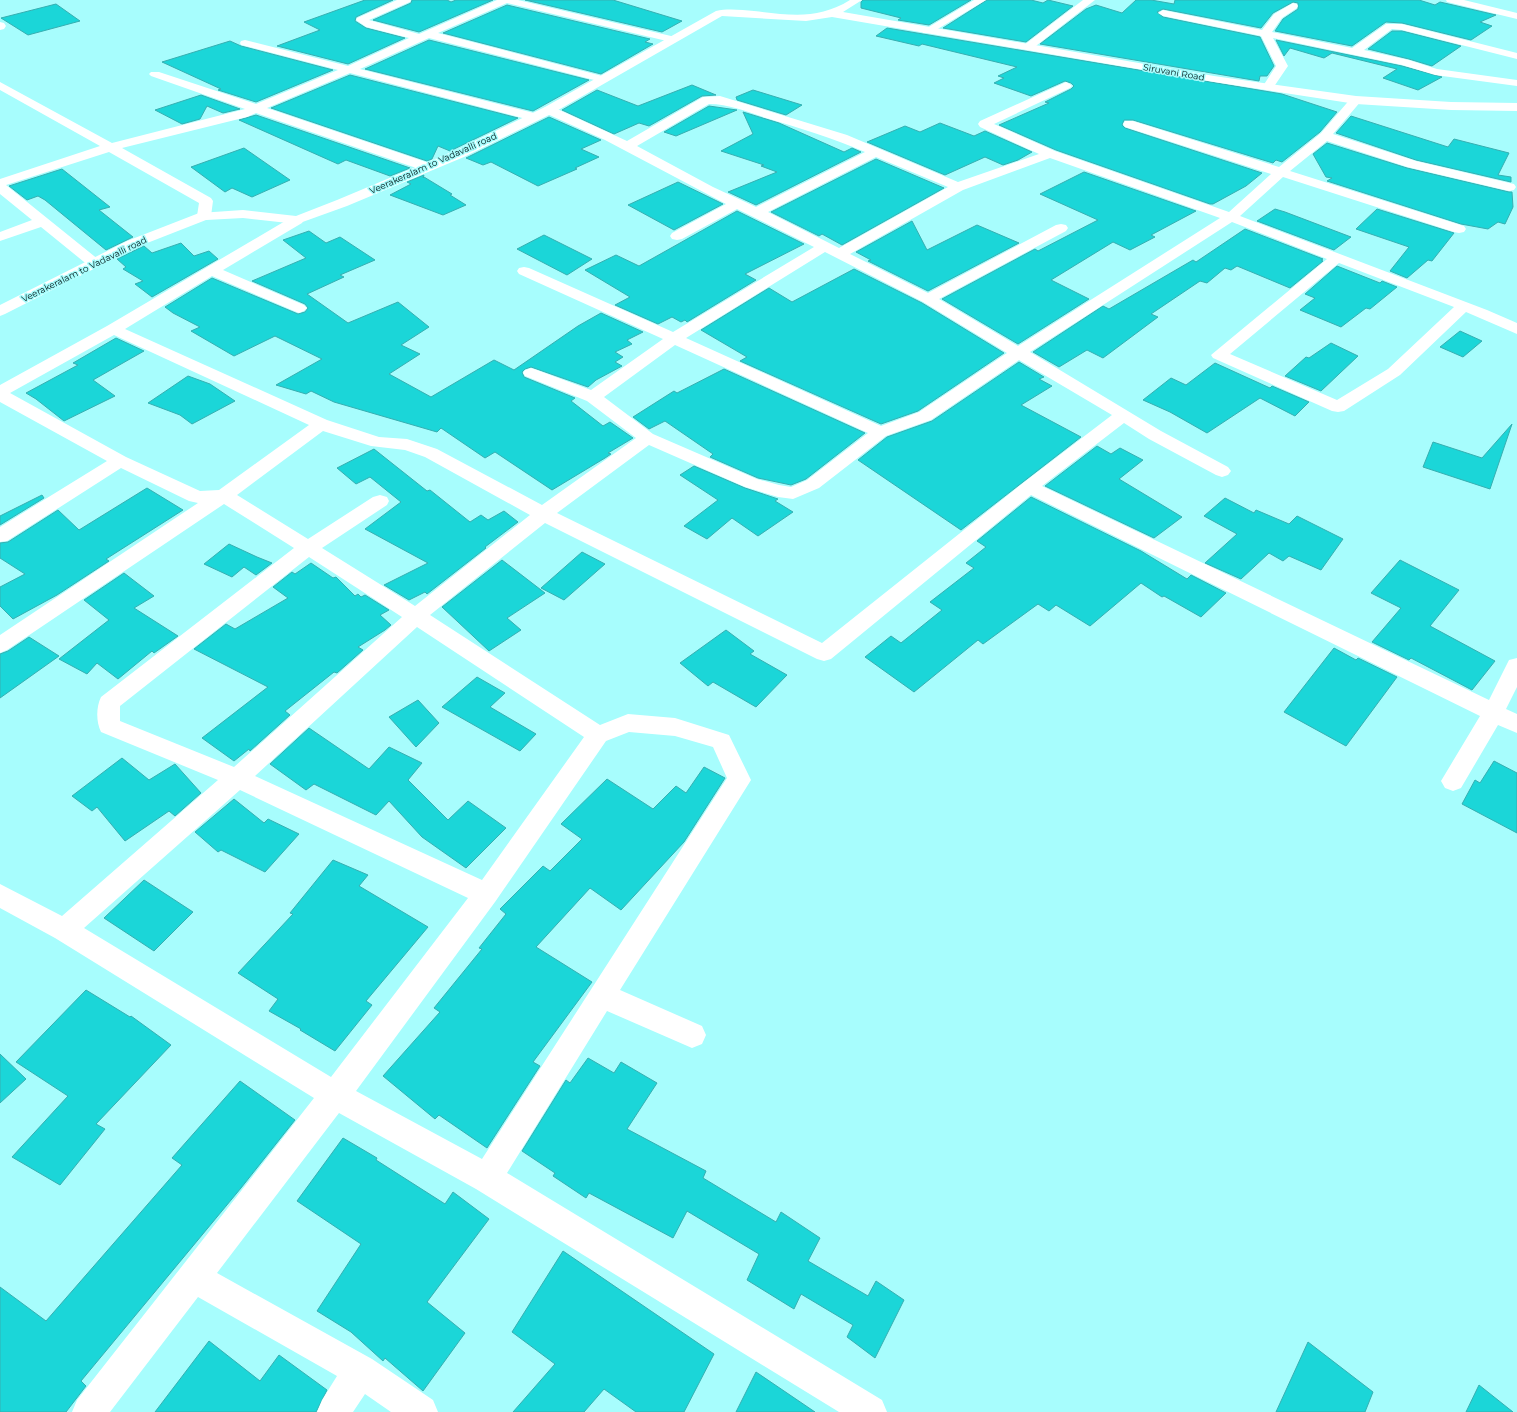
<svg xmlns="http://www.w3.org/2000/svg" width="1517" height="1412" viewBox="0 0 1517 1412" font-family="Montserrat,sans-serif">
<rect width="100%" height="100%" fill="#a7fdfd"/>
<!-- building -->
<g fill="#1bd6d8" stroke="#36afb1">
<path d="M365,0H393L356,17L355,21L366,28L405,38L348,64L277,46L320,30L304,22Z"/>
<path d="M412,0H447L451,2L456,0H493L419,32L373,20L411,3Z"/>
<path d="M525,0H613L682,21L662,32Z"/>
<path d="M863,0H971L929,25L898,20L901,18L861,8V2Z"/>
<path d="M987,0H1031L1043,3L1048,0L1073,6L1026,42L943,28Z"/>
<path d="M1136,0H1151L1174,4L1175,0H1419L1435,5L1440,2L1496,15L1480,22L1492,26L1471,40L1402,23L1386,22L1352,46L1275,31L1283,19L1298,9V3L1293,2L1273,13L1261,28L1163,9L1157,12L1163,17L1260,37L1274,66L1267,76H1260L1259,81L1040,44L1086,9L1096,5L1122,13Z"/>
<path d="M56,4L80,21L28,35L1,18Z"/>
<path d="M507,5L650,39L645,42L653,44L601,74L443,33Z"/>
<path d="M887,28L1282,94L1337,112L1320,132L1282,162L1276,160L1273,163L1133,120H1124L1122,125L1125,128L1262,173L1246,186L1213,204H1210L1056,150L999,125L1049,103L1045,102L1071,89L1074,86L1071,83L1065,81L1031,96L994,83L1004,78L998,76L1017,67L922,44L919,46L876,36Z"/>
<path d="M1392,31H1402L1461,46L1432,66L1409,59L1368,49Z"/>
<path d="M429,40L589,80L533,111L365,69Z"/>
<path d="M1276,40L1402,66L1442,77L1418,90L1383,78L1397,69L1332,53L1324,58L1290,48L1284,56Z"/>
<path d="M230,41L241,46L333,70L256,102L218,90L221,89L162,62Z"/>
<path d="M350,75L518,118L450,151L438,146L432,159L427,161L271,108Z"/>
<path d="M692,85L716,95L702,96L649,126L639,123L614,134L562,110L597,90L638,106Z"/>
<path d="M753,90L802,105L786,115L737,100L736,97Z"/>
<path d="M201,95L240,109L223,113L207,106L200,119L182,124L155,110Z"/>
<path d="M709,106L737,110L676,136L664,132Z"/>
<path d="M743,112L779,123L844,152L852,148L861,152L756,205L728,192L777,172L761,166L764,165L721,151L753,134Z"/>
<path d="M256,115L410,168L390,176L346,160L338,164L239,120Z"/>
<path d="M1351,116L1448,147L1454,139L1509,153L1498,175L1511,177V182L1416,160L1336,133Z"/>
<path d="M549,117L601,140L581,149L599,157L575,168L577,169L538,186L491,162L483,165L466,158Z"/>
<path d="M940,123L974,136L985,131L1032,152L1018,160L1003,165L985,157L945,175L867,142L905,126L920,132Z"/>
<path d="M1327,143L1407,168L1509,192H1512L1513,207L1505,224L1498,222L1488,229L1461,224L1327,181L1332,178L1326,177L1313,154Z"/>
<path d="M244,148L290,180L252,197L232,188L225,192L191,167Z"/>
<path d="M876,159L944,188L842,245L822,234L819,236L771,212Z"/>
<path d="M62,169L110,207L99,210L133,237L106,250L45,200L38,196L27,200L9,186Z"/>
<path d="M1084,172L1196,211L1151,235L1155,237L1130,250L1113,242L1051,280L1089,299L1018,344L942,299L1035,249L1038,251L1098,220L1040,194Z"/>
<path d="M424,175L423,178L424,177L452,194L450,195L466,205L443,215L390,195L411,184L407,182Z"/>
<path d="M678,182L723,204L674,230L628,205Z"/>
<path d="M1275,209L1285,212L1351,237L1334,250L1257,221Z"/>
<path d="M1377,209L1454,233L1432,261L1428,260L1407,278L1390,271L1409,247L1356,229Z"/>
<path d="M737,211L804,244L745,274L756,280L687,322L685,320L681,322L672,317L658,324L615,305L630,297L585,270L616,255L639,266Z"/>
<path d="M912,221L927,250L977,225L1019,243L928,291L868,261L871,260L856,252Z"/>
<path d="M1245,229L1323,259L1321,260L1323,261L1290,288L1237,266L1231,270L1225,268L1207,283L1200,281L1151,314L1158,317L1103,358L1087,350L1059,367L1033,352L1103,306L1109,309L1193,260L1196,262Z"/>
<path d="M309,231L326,243L340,237L375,260L340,275L344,277L307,294L348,323L398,302L429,327L401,345L420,354L389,374L431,397L494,360L514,370L578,326L601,313L643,332L627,340L632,344L615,352L623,357L615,362L622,366L596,380L588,387L531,367L525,369L522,372L524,377L575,398L571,401L603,426L610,422L633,438L608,453L611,454L605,458L552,490L495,452L485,458L441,428L437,432L334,402L311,391L306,394L276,385L322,359L275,336L234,356L191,331L200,327L173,313L165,307L212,278L298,314L305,312L308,308L305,304L252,281L306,258L283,240Z"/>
<path d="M544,235L592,259L567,275L517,249Z"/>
<path d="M181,243L194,256L209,251L218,259L152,297L135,284L143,281L123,269L126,267L117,259L144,246L152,253Z"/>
<path d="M1337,266L1380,283L1382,281L1397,287L1370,309L1366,308L1341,327L1300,310L1315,298L1305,294Z"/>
<path d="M854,269L922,303L1004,353L918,411L881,424L740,361L747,357L701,330L769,288L792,302Z"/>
<path d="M1460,331L1482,341L1463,357L1440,347Z"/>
<path d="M116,338L144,351L93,380L115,396L64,421L36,399L26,393L78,365L73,363Z"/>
<path d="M1331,343L1358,356L1321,391L1285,376L1306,357L1309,358Z"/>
<path d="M1019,362L1044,377L1039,379L1052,386L1021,405L1081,437L961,530L858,460L887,437L932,421Z"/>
<path d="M1215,363L1270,388L1272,386L1309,402L1295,416L1260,398L1207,433L1170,412L1143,400L1171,378L1186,385Z"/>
<path d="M724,369L865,433L806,479L791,485L758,478L710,457L713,454L665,421L649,429L633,417L674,391L677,393Z"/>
<path d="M188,376L210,384L235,401L192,424L180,415L148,403Z"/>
<path d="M1512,424L1490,489L1423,467L1433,442L1482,458Z"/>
<path d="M1097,446L1111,454L1120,448L1143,460L1119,479L1182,517L1154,538L1045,486Z"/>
<path d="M374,449L427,491L430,490L470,522L481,515L488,520L504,511L518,522L485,547L486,548L427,594L425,592L409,600L384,585L428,563L365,529L401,502L370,477L356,484L337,468Z"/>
<path d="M694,466L745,488L778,499L775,501L793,512L758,536L732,518L707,539L684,526L718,500L680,475Z"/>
<path d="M147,488L183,510L106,559L109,561L57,595L13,619L0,606V587L25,574L0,558V543L8,542L58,510L79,530Z"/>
<path d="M42,495L44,498L0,525V516Z"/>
<path d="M1031,497L1141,551L1187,579L1191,575L1226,593L1201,617L1164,596L1162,597L1141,583L1090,626L1056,605L1049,611L1038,604L983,644L978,640L914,692L865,657L891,636L901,643L942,610L930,602L974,568L966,563L986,547L977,541Z"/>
<path d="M1225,498L1254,513L1256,510L1289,524L1297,516L1343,539L1321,570L1289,556L1283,561L1269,553L1241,579L1205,563L1237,534L1204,516Z"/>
<path d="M229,544L257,557L272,563L256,575L244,567L232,577L204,564Z"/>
<path d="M582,552L605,564L564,600L541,588Z"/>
<path d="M502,560L545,593L507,618L521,630L489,651L442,607Z"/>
<path d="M1400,560L1459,590L1430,626L1495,661L1472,690L1411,658L1409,660L1372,642L1401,608L1371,593Z"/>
<path d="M311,563L333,578L336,577L355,596L358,594L361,597L365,595L389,610L380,615L391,625L385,630L358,647L363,650L337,673L334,672L285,711L290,715L250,751L249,749L234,761L202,738L268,687L194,649L226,624L235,629L288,598L273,587L292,572L295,574Z"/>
<path d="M124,573L154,596L134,608L178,636L154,653L152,651L118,679L97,663L87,674L59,659L109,620L84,600Z"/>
<path d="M726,630L754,651L750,654L787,675L756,707L713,682L708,686L680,663Z"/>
<path d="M29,637L59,656L0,698V654L8,651Z"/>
<path d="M1334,648L1356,660L1358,658L1397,677L1346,746L1284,712Z"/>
<path d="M477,677L505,693L490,707L536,734L520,751L442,707Z"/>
<path d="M418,700L439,723L416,747L389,717Z"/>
<path d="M309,728L369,769L389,747L422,763L408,780L448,820L468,801L506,828L466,868L422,837L389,801L376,815L314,784L306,790L270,764Z"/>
<path d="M122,758L149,780L175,764L201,793L175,816L169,811L125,841L97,807L92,811L72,796Z"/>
<path d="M1494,761L1517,773V833L1462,804L1475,780L1480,783Z"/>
<path d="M704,767L725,778L684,842L621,910L590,888L536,947L592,982L533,1062L540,1066L487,1148L439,1115L435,1119L383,1076L440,1012L434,1008L482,949L479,948L506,914L500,909L543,866L550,871L582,839L561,824L607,779L653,809L676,786L686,793Z"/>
<path d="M234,799L264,823L268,819L299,834L265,872L221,850L218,852L195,832Z"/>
<path d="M333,860L368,875L359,886L428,927L366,1001L372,1005L335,1051L300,1030L301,1029L269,1011L278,999L238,973L293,914L290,913Z"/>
<path d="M144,880L193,912L154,951L104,918Z"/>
<path d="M86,990L130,1017L131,1016L171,1045L96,1124L105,1129L60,1185L12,1157L68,1096L16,1062Z"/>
<path d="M0,1054L26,1079L0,1103Z"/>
<path d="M588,1058L614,1073L621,1062L657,1083L627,1129L706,1171L703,1178L776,1222L781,1212L820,1238L808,1261L868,1296L876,1281L904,1300L875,1358L847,1337L853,1325L801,1294L794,1309L747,1280L759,1254L687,1211L673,1238L589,1193L586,1198L553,1176L555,1173L522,1151L566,1080L570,1083Z"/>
<path d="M240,1081L295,1120L241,1188L81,1381L86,1386L66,1412H0V1287L46,1321L182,1165L172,1158Z"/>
<path d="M343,1138L377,1158L376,1160L445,1204L453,1192L489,1219L427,1302L465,1333L423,1391L385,1358L383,1361L351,1332L317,1311L361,1244L297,1201Z"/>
<path d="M563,1251L714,1354L684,1412H636L604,1389L584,1412H513L555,1364L512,1332Z"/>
<path d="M209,1341L260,1381L279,1355L327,1390L316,1412H155Z"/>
<path d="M1308,1342L1373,1392L1365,1412H1276Z"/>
<path d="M756,1372L815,1412H736Z"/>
<path d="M1479,1385L1513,1412H1466Z"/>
</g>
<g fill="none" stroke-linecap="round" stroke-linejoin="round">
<!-- minor -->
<g fill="#fff" fill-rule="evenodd">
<path d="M397,0H411L410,2L369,20L419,34L497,0H518L671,36L676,39L671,42L507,3L438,33L606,77L608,79L606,81L602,82L429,38L360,69L538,114L540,117L538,120L534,121L350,73L267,108L432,164L434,167L432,170H422L256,113L247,117L122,148L211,198L213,201L211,216L209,219L204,220L199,219L197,216L199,203L109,152L6,185L99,260L101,263L99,266L94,267L89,266L41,227L0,241V232L32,220L0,194V179L100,146L0,90V82L112,143L245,109L151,76L149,74L151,72H159L256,104L338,70L241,45L240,43L241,41L245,40L348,66L409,38L366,27L356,20L357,18Z"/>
<path d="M974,0H986L931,33H923L922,31Z"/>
<path d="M1083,0H1095L1032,49H1024L1022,47L1024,45Z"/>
<path d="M1446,0H1464L1517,13V19L1447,2Z"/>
<path d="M1293,3L1297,4L1298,6L1297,8L1282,18L1272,32L1352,48L1386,24H1402L1517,53V59L1402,30L1392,29L1364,50L1409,60L1437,69L1517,80V86L1435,75L1402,65L1273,38L1288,66L1273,88H1265L1263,86L1276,66L1261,36L1163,16L1158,13L1163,10L1262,30L1274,14Z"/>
<path d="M0,22L4,23L6,26L4,29L0,30Z"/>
<path d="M1066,82L1070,84L1072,86L1070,88L994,124L1055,151L1229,212L1271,174L1125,127L1123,124L1125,121H1133L1279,167L1321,133L1352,97H1360L1362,100L1333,134L1416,161L1514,184L1516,187L1514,190L1509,191L1407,167L1327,141L1290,171L1464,226L1466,229L1464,232L1459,233L1454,232L1283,177L1240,216L1487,310L1517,323V334L1466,312L1400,375L1344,411L1338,412L1332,411L1213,358L1211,355L1327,259L1232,222L1030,352L1161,431L1228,467L1231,471L1228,475L1222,477L1216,475L1149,439L1124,423L1042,486L1489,700L1509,660L1517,658V687L1506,709L1517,714V733L1498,725L1461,788L1453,791L1445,788L1441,781L1480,716L1031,495L831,659L824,661L817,659L545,523L430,615L600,725L628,714L675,718L729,735L751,780L620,990L702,1026L706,1035L702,1044L692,1048L607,1011L507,1173L882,1400L887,1412H839L476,1189L339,1113L217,1273L372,1359L433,1400L438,1412H391L365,1394L353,1412H317L322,1400L337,1376L198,1297L110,1412H72L77,1400L314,1098L55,938L0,908V884L62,916L218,780L101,732C96,722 96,707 101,697L294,548L224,504L7,650L0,653V635L198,503L189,501L121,468L7,541L0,542V527L107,461L0,402V385L107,326L292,217L297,216L302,217L304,220L302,223L223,270L304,305L307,308L304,311L299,313L294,311L212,276L125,329L327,420L379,437L407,439L437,449L542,505L636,438L587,401L525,376L523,373L525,370L531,368L537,370L591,390L663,339L519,274L517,271L519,268L524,267L529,268L673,332L814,247L737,209L682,239L677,240L672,239L670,236L672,233L726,204L605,140L545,113L543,110L545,107H553L627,141L703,97L720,96L847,135L958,182L1039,154L980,127L978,124L980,121ZM709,104C729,104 748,112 766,118C799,128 833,138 865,152L756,207L713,187L637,146ZM876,157L948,187L839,248L768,212ZM1050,158L1220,218L1018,346L939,299L1066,231L1068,228L1066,225L1061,224L1056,225L928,293L850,254L963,190ZM825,252L923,302L1007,353L919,412L881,426L686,338ZM1339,263L1454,307L1388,369L1337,400L1230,354ZM114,335L309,425L219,490L200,491L126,457L10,393ZM675,345L868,433L807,480L791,487L779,485L757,479L653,434L604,397ZM1019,360L1112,415L1023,483L822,643L557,513L649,445L745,487L778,497L793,499L819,488L886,436L931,420ZM323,431L371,446L405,450L425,457L530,515L415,606L322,548L387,505L389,501L387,497L380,495L373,497L308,539L237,495ZM309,557L402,617L234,767L120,721V706ZM417,627L584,737L482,880L255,776ZM629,732L675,736L713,747L727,778L482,1159L356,1091L495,902L606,741ZM240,790L468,898L331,1077L84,928Z"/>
</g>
<!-- tertiary -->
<path fill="#fff" fill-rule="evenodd" d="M850,0H862L843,12L1214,76L1356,96L1451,102L1517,103V111L1451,110L1356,104L1214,82L832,17L806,21L722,16L553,113L464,157L347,206L297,224L243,218L206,220L137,247L5,314L0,316V305L127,241L199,213L243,210L296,216L337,200L454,151L545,107L716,11C728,8 742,10 754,11C790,15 818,20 850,0Z"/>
</g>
<g text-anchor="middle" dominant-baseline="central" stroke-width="3" stroke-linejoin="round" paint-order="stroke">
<!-- far-street labels -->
<g font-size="9" fill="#011819" stroke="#a7fdfd">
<text transform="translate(1174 72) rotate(10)">Siruvani Road</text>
<text transform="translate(433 163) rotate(-24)">Veerakeralam to Vadavalli road</text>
<text transform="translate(84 269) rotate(-26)">Veerakeralam to Vadavalli road</text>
</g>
</g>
</svg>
